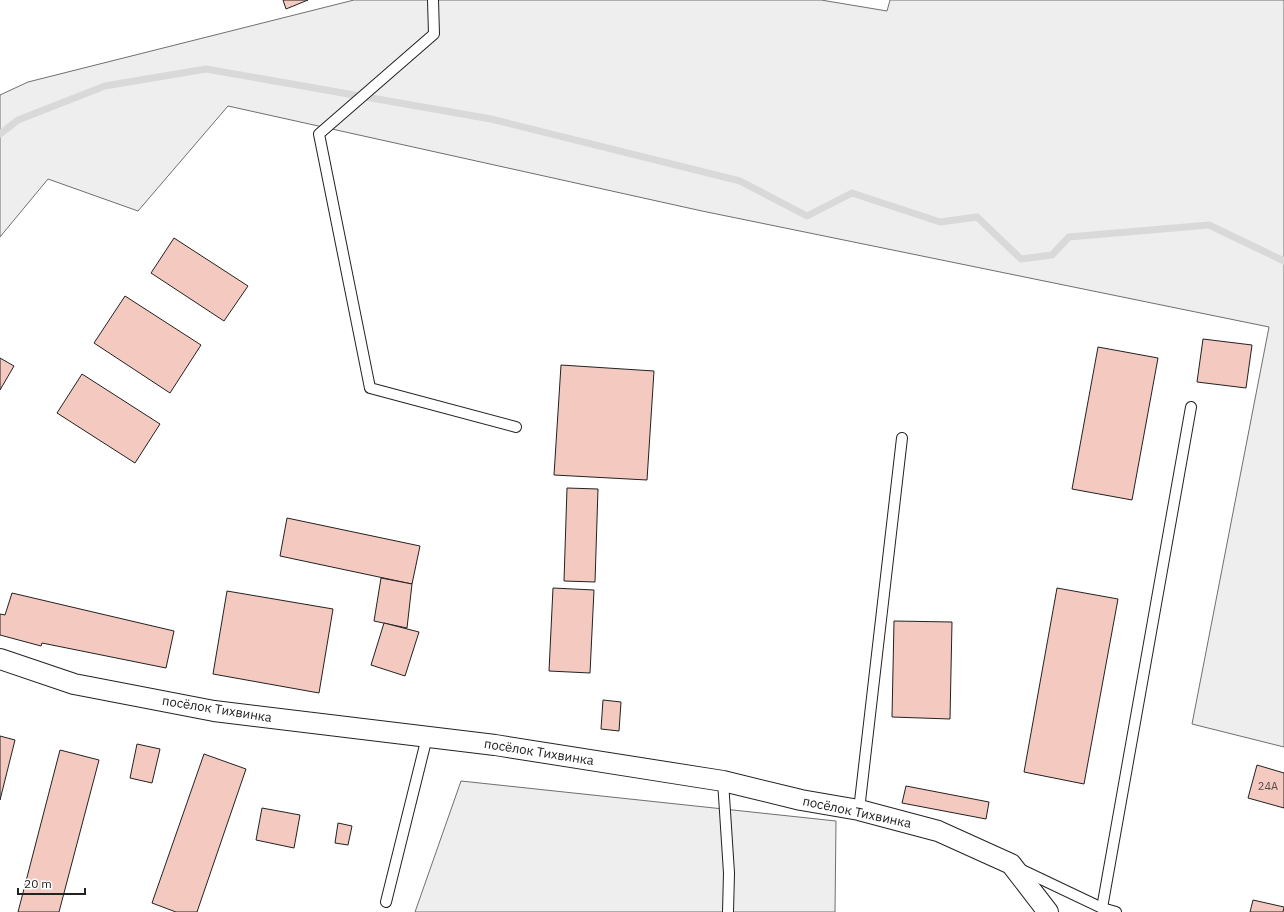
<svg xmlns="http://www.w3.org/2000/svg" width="1284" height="912" viewBox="0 0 1284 912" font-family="'IBM Plex Sans',sans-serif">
<rect width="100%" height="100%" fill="#fff"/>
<!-- green -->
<g fill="#eee" stroke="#6f6f6f">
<path d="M354,0H821L887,11L890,0H1284V747L1192,724L1269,327L702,211L228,106L138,211L48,179L0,237V95L28,82Z"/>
<path d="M461,781L836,821L835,912H415Z"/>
</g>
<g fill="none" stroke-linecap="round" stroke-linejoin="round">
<!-- stream -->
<path stroke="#d9d9d9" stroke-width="7" d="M0,134L18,120L105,86L206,69L491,119L740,181L807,216L852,193L940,222L977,217L1021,259L1052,255L1069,237L1209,225L1284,261"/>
</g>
<!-- building -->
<g fill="#f3c9c0" stroke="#222">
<path d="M283,0H308L286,9Z"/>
<path d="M174,238L248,286L224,321L151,273Z"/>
<path d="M125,296L201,345L170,393L94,343Z"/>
<path d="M1203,339L1252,345L1246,388L1197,382Z"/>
<path d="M1098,347L1158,358L1132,500L1072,489Z"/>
<path d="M0,358L14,366L0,390Z"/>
<path d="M561,365L654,371L647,480L554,475Z"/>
<path d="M82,374L160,424L135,463L57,413Z"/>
<path d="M567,488L598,489L595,582L564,581Z"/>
<path d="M287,518L420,546L412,584L280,556Z"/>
<path d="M381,578L412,584L407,628L374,621Z"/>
<path d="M553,588L594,590L590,673L549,671Z"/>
<path d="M1057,588L1118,599L1084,784L1024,772Z"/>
<path d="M227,591L333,609L319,693L213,674Z"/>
<path d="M12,593L174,631L166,668L42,643L41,646L0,635V614L5,615Z"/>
<path d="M894,621L952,622L950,719L892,717Z"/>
<path d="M384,623L419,632L405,676L371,665Z"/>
<path d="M603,700L621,702L619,731L601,729Z"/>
<path d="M0,736L15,740L0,800Z"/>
<path d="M137,744L160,749L152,783L130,778Z"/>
<path d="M60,750L99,760L59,912H18Z"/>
<path d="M204,754L246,769L197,912H176L152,903Z"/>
<path d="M1257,765L1284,773V808L1248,798Z"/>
<path d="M906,786L989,802L986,819L902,803Z"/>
<path d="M262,808L300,815L294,848L256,840Z"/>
<path d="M338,823L352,826L348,845L335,843Z"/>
<path d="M1253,900L1284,907L1283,912H1250Z"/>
</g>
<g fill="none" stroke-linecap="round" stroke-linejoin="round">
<!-- service casing -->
<g stroke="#222" stroke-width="12">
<g id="service">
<path d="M433,0L434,34L319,134L370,388L516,427"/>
<path d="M723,781L729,873L728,912"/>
<path d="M859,810L902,438"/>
<path d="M1020,869L1102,908L1116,912"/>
<path d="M386,902L427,737"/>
<path d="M1102,908L1191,407"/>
</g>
</g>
<!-- minor casing -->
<g stroke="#222" stroke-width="22">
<path id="minor" d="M0,659L74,684L214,711L495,745L723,781L801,800L859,810L938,831L1011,864L1048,912"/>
</g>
<!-- service -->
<use href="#service" stroke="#fff" stroke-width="10"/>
<!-- minor -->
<use href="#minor" stroke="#fff" stroke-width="20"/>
</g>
<g text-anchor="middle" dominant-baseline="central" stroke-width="3" stroke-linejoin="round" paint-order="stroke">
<!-- number labels -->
<g font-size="11" fill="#564c4a">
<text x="1268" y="786">24А</text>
</g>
<!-- street labels -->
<g font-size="13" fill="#222" stroke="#fff">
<text transform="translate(217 709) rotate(9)">посёлок Тихвинка</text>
<text transform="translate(539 752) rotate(9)">посёлок Тихвинка</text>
<text transform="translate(857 812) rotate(12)">посёлок Тихвинка</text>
</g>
</g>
<!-- scale -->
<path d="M18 888v6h67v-6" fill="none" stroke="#222222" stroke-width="2"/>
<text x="24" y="888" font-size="12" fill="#222222" stroke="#ffffff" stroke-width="3" paint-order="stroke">20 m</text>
</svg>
